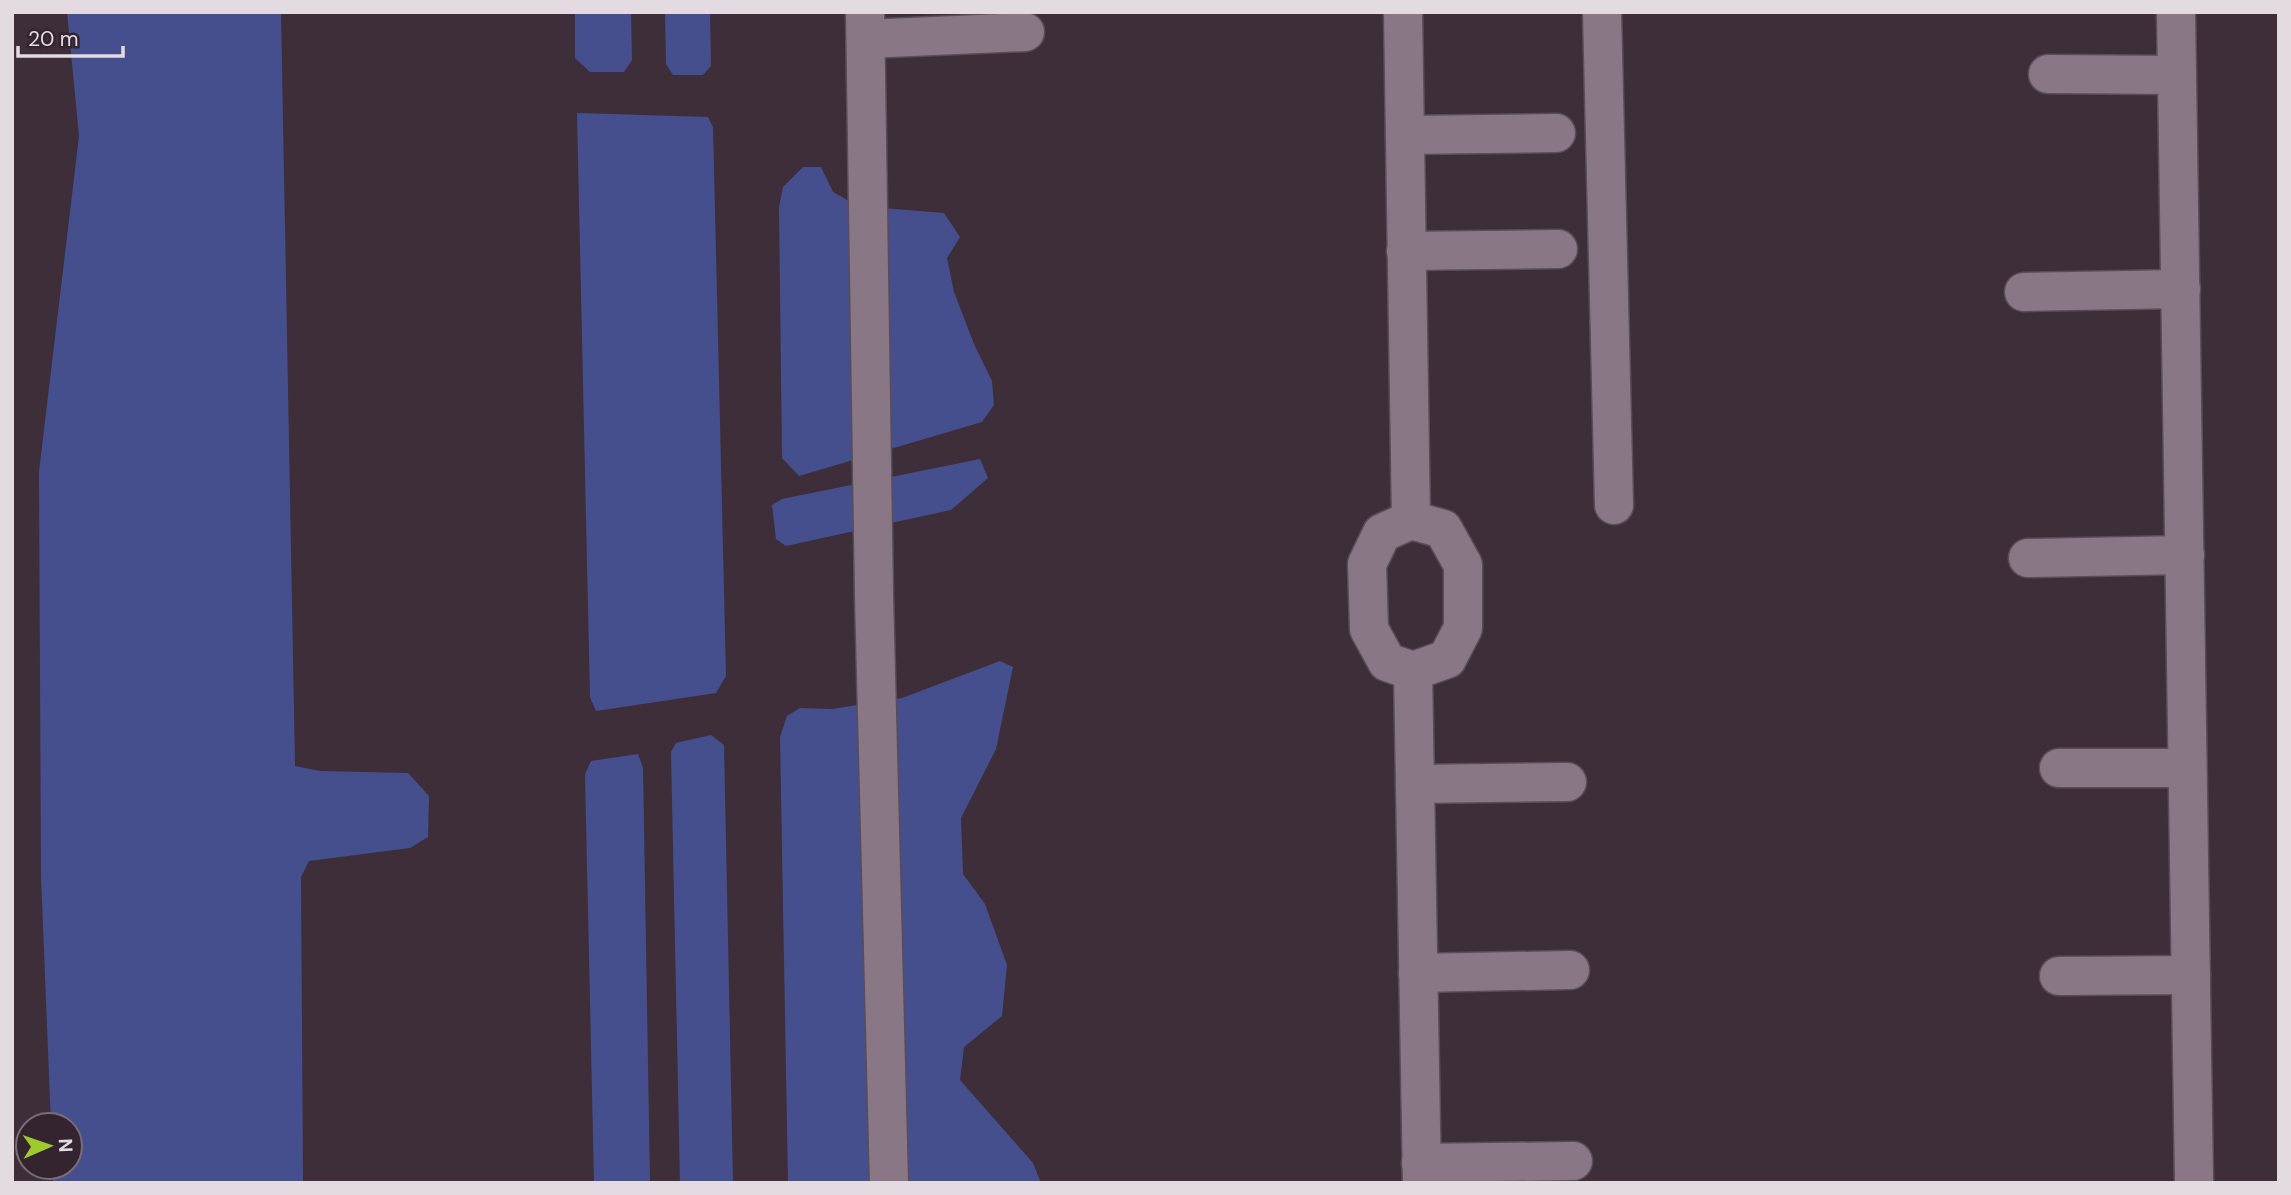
<svg xmlns="http://www.w3.org/2000/svg" width="2291" height="1195" viewBox="0 0 2291 1195" font-family="'DM Sans',sans-serif">
<rect width="100%" height="100%" fill="#3e2e3a"/>
<!-- water -->
<g fill="#464f8d">
<path d="M67,12H281L295,766L320,771L408,773L429,796L428,837L410,848L309,861L301,877L303,1183H53L52,1167H70V1125H51L41,876L39,472L79,136Z"/>
<path d="M575,12H631L632,60L624,72H590L575,58Z"/>
<path d="M665,12H710L711,66L703,75H673L666,64Z"/>
<path d="M577,113L708,117L713,127L726,676L716,693L596,711L590,697Z"/>
<path d="M803,167H821L833,192L858,206L944,213L960,237L947,258L954,292L974,344L992,381L994,405L982,422L799,476L782,458L779,207L783,187Z"/>
<path d="M980,459L988,478L951,510L786,546L776,539L772,505L782,499Z"/>
<path d="M1000,661L1013,667L996,749L961,818L963,874L985,904L1007,965L1002,1016L964,1047L960,1080L1033,1163L1041,1183H788L780,737L787,716L800,708L832,709L902,698Z"/>
<path d="M711,735L724,745L733,1183H680L671,752L676,743Z"/>
<path d="M638,754L643,768L650,1183H594L585,774L591,761Z"/>
</g>
<g fill="none" stroke-linecap="round" stroke-linejoin="round">
<!-- minor casing -->
<g stroke="#5a4d57" stroke-width="41">
<g id="minor">
<path d="M865,12L874,596L889,1183"/>
<path d="M1403,12L1411,520"/>
<path d="M1602,12L1614,505"/>
<path d="M2176,12L2194,1183"/>
<path d="M866,39L1025,32"/>
<path d="M2048,74L2177,75"/>
<path d="M1405,135L1556,133"/>
<path d="M1406,251L1558,249"/>
<path d="M2024,292L2181,289"/>
<path d="M1411,520L1443,529L1463,565V628L1447,659L1413,671L1387,662L1369,629L1367,564L1382,533Z"/>
<path d="M2028,558L2185,555"/>
<path d="M1413,671L1422,1183"/>
<path d="M2059,768H2187"/>
<path d="M1415,784L1567,782"/>
<path d="M1418,973L1570,970"/>
<path d="M2059,976L2191,975"/>
<path d="M1421,1163L1573,1161"/>
</g>
</g>
<!-- minor -->
<use href="#minor" stroke="#8a7786" stroke-width="38"/>
</g>
<!-- border -->
<rect width="2291" height="1195" fill="none" stroke="#e4dae1" stroke-width="28"/>
<!-- north arrow -->
<g transform="translate(49 1146) rotate(88)"><circle r="33" fill="#332430" stroke="#7a6d77" stroke-width="2"/>
<path d="M0-5L12 26L0 18L-12 26Z" fill="#9fca2d"/>
<text y="-10" font-size="19" font-weight="bold" text-anchor="middle" fill="#e4dae1">N</text>
</g>
<!-- scale -->
<path d="M18 46v10h105v-10" fill="none" stroke="#e4dae1" stroke-width="3.5"/>
<text x="28" y="46" font-size="21" fill="#e4dae1" stroke="#332430" stroke-width="5" paint-order="stroke">20 m</text>
</svg>
